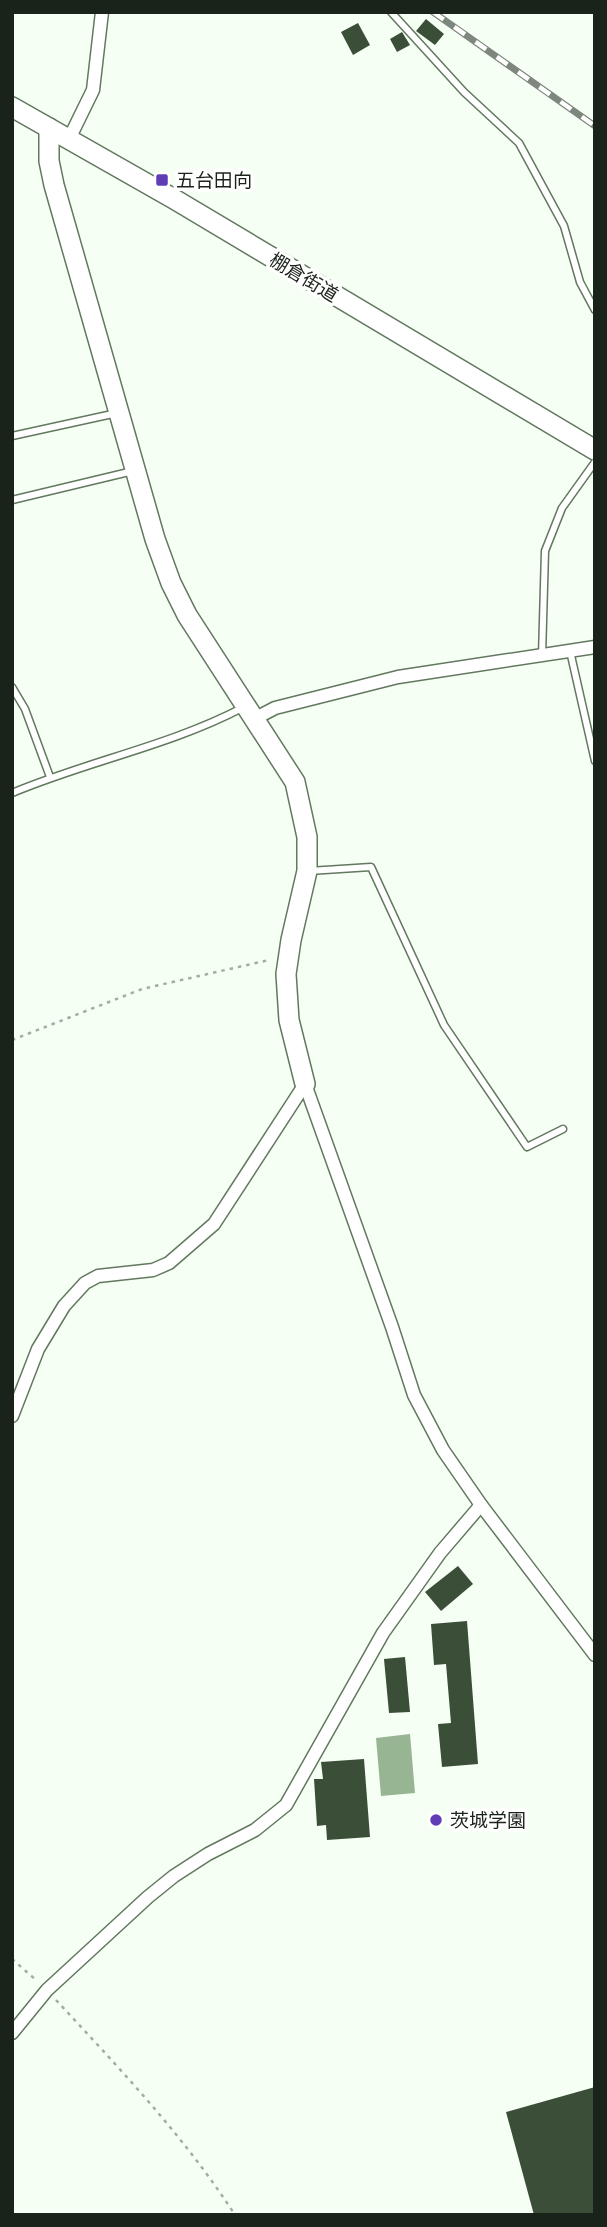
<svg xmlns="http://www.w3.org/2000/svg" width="607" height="2227" viewBox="0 0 607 2227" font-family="Manrope,'Noto Sans JP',sans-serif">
<rect width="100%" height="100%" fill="#f5fff4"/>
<!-- water -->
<path fill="#97b593" d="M410,1734L415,1793L381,1796L376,1738Z"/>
<!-- building -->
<g fill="#3b4f38">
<path d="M426,19L444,34L435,45L416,31Z"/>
<path d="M358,23L370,45L353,55L341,32Z"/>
<path d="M402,32L410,45L397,52L390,39Z"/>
<path d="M458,1566L473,1584L441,1611L425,1592Z"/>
<path d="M467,1621L478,1764L442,1767L438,1724L451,1723L446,1664L434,1665L431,1624Z"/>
<path d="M405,1657L410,1712L389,1713L384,1659Z"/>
<path d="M364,1759L370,1837L327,1840L326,1825L317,1826L314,1779H323L321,1762Z"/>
<path d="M595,2087V2215H534L506,2112Z"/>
</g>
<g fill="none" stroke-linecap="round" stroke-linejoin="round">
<!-- lane casing -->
<g stroke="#62785f" stroke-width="9">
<g id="lane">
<path d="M391,12L464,92L519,143L564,226L580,282L595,310"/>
<path d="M12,436L117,413"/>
<path d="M12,500L133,471"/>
<path d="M570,651L595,761"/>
<path d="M542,656L545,551L562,508L595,462"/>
<path d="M12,687L25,709L50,777"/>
<path d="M12,793C88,761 169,746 242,708"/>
<path d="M309,871L371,867L444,1025L527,1147L563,1129"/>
</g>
</g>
<!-- street casing -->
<g stroke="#62785f" stroke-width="15">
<g id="street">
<path d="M69,139L93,90L102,12"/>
<path d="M256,718L275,708L398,677L595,647"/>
<path d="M305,1084L392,1327L414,1395L443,1450L481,1505L595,1655"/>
<path d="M12,1416L38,1349L64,1306L85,1283L98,1276L153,1270L169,1263L214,1224L305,1084"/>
<path d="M12,2033L47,1990L148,1897L174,1876L208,1854L255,1830L286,1805L383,1633L440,1553L481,1505"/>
</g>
</g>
<!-- secondary casing -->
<g stroke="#62785f" stroke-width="22">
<g id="secondary">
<path d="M12,107L174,199L595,450"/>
<path d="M49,128V161L54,185L155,539L171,583L187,615L295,782L307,837V871L291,940L286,974L289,1020L305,1084"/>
</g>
</g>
<!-- path -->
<g stroke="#a3ada2" stroke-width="2.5" stroke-dasharray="3.5 5" stroke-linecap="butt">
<path d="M12,1040L142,989L269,960"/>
<path d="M12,1959L36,1980"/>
<path d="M56,2000C119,2068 184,2136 235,2215"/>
</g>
<!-- lane -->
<use href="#lane" stroke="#fff" stroke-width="6"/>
<!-- street -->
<use href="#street" stroke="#fff" stroke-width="12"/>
<!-- secondary -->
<use href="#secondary" stroke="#fff" stroke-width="19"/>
<!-- rail casing -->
<g stroke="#7e877d" stroke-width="7">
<path id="rail" d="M433,12L595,126"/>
</g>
<!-- rail -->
<use href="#rail" stroke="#fff" stroke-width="4.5" stroke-dasharray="13" stroke-linecap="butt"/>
</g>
<!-- markers -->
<g fill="#603db5" stroke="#fff" stroke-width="2.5">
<rect x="155" y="173" width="14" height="14" rx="3.5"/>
<circle cx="436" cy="1820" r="7"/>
</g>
<g text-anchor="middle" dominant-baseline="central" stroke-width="7" stroke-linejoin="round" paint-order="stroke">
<!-- poi labels -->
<g font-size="19" fill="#1a2319" stroke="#fff" text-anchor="start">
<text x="176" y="180">五台田向</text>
<text x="450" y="1820">茨城学園</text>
</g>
<!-- street labels -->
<g font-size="19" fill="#1a2319" stroke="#fff">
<text transform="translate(304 277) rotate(31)">棚倉街道</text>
</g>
</g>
<!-- border -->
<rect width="607" height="2227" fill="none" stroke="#1a2319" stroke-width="28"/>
</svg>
